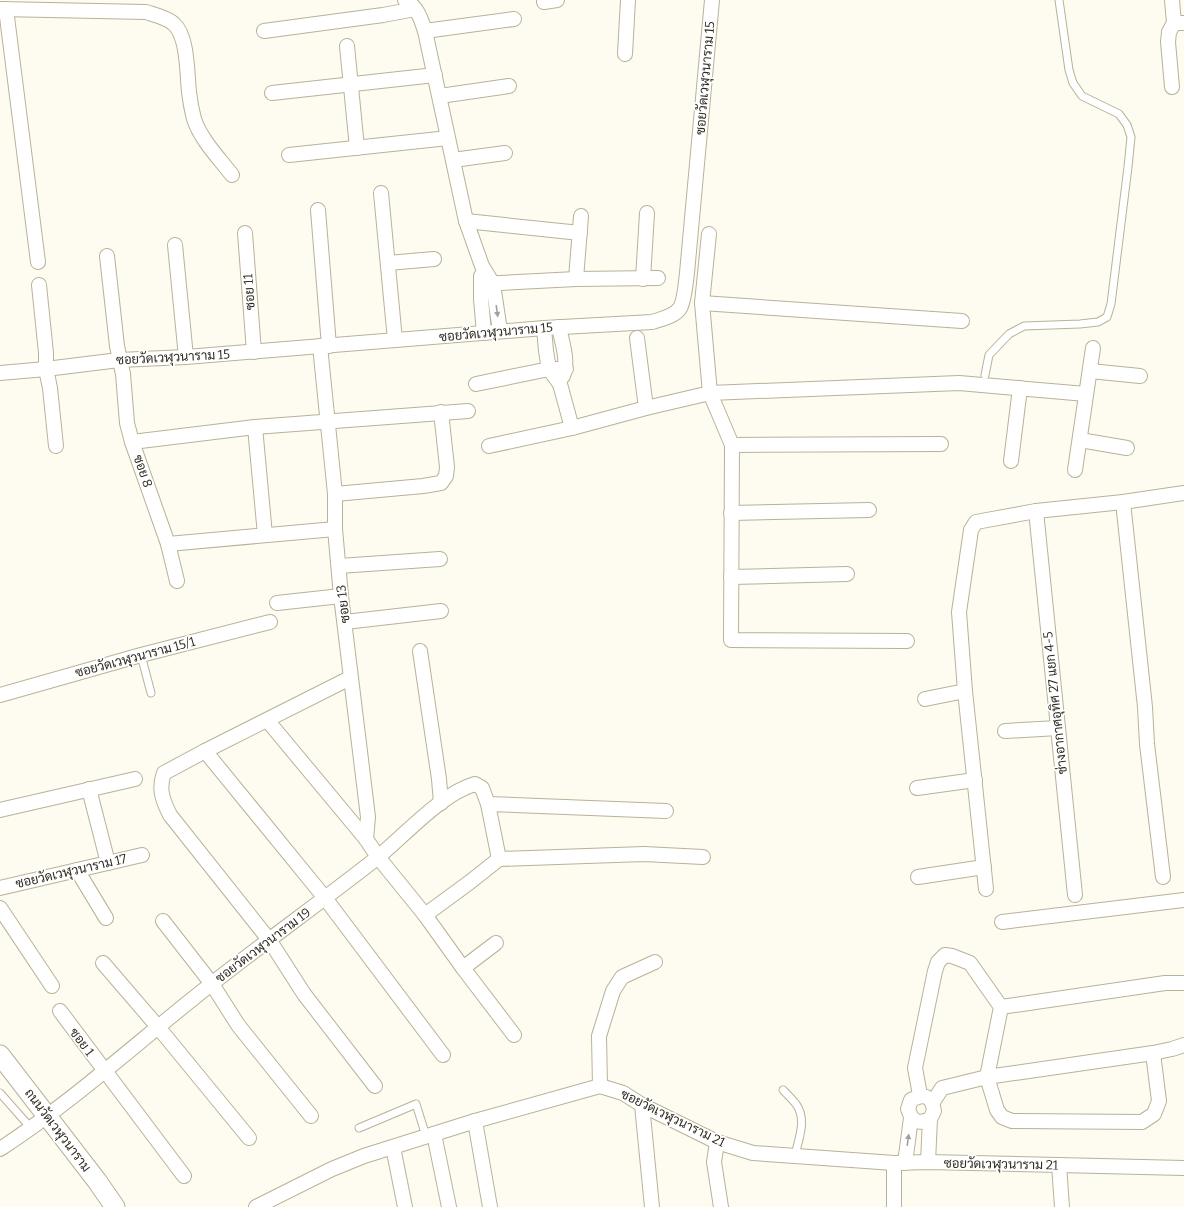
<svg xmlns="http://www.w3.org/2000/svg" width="1184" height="1207" viewBox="0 0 1184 1207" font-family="Bitter,Sarabun,serif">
<rect width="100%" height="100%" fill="#fefbf0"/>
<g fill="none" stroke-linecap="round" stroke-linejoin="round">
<!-- lane casing -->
<g stroke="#b9b297" stroke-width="9">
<g id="lane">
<path d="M985,375L989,355L1009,334L1024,326L1080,324L1098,322L1107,317L1111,304L1128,167L1131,137L1127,125L1119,114L1082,96L1073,83L1069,70L1059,0"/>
<path d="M141,655L151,693"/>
<path d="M783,1090C787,1094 792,1099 796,1104C807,1119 799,1138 795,1155"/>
<path d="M0,1093L31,1128"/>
<path d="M359,1128L416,1104L426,1136"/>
</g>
</g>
<!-- street casing -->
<g stroke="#b9b297" stroke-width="16">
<g id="street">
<path d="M405,0C417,6 421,19 425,31L466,221L482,266L493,284L500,331"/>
<path d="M1172,0L1174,23H1184"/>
<path d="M544,2L557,0"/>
<path d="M0,9L146,12C155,15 168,18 174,24C188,37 187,74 189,92C190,101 192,111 194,119C201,140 219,158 232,175"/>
<path d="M6,9L38,262"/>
<path d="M264,31L383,15L415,9"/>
<path d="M425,31L514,19"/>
<path d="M347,46L357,148"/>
<path d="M625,54L628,0"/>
<path d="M1172,87L1168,42L1169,32L1174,23"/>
<path d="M272,93L435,75"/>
<path d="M440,96L509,86"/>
<path d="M289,155L448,138"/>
<path d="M453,160L505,153"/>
<path d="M381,193L395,340"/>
<path d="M318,210L329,346"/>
<path d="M466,221L580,233"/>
<path d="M245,233L254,352"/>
<path d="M709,234L702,303L710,393L732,445L941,444"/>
<path d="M175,245L186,357"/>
<path d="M107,256L117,346L123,374L127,423L132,442L168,544L177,581"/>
<path d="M388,263L434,259"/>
<path d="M481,276V299L484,333"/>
<path d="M576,279L581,216"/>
<path d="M643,279L647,213"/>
<path d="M481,284L576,279L658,278"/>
<path d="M39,285L46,353V369L50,388L56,446"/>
<path d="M702,303L962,321"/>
<path d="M559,327C562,343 569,361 563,376"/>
<path d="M544,328L546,351L549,369L560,384L572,428"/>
<path d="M637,338L646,408"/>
<path d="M320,346L335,494V529L341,596L368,817L366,839L378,857L425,915L463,968L514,1035"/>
<path d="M1090,371L1140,376"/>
<path d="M0,373L46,369L119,360L186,357L544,328L652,322C661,319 674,317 680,308C685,300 687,273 688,262L712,0"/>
<path d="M476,384L549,369H566"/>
<path d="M255,427L265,535"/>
<path d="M1080,440L1127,448"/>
<path d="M132,442L255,427L468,411"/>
<path d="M732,445L731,640L907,641"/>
<path d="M489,446L572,428L646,408L710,393L959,383L1086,394"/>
<path d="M1011,461L1020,388"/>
<path d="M1075,470L1093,348"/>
<path d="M335,494L423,486L441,483L446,476L447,467L441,412"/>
<path d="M1123,502L1145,707L1147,744L1163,877"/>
<path d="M1036,511L1075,895"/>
<path d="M731,513L869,510"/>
<path d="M168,544L335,529"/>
<path d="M339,566L440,559"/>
<path d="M731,577L847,574"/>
<path d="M277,603L341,596"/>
<path d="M345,622L441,611"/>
<path d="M420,651L439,779L441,803"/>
<path d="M350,678L205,751L164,773C158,789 163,801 170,815L270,941L304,994L375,1086"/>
<path d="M0,695L141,655L270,622"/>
<path d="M925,699L965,691"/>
<path d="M267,720L366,839"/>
<path d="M1005,731L1058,728"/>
<path d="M205,751L325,898L443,1055"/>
<path d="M917,788L975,780"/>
<path d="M89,789L108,863"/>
<path d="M488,804L666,811"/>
<path d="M0,810L135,779"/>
<path d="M77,870L106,918"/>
<path d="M918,877L984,867"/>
<path d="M0,888L142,855"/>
<path d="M986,889L965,691L959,612L971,530L976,522L1036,511L1123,502L1184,493"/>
<path d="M0,908L52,986"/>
<path d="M425,915L470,882L499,859L644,854L703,857"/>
<path d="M163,921L212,984L238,1025L311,1116"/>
<path d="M1002,922L1184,900"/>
<path d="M103,963L158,1027L249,1138"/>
<path d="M463,968L496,943"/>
<path d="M1001,1007L1165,983H1184"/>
<path d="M60,1011L184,1176"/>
<path d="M600,1086L599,1036L613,991L622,977L655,962"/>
<path d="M920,1095L915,1068L935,971L938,962L945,955L952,956L970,963L1001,1007L987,1077L997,1110L1002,1117L1012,1121L1142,1122L1154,1114L1159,1101L1153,1053"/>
<path d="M933,1102L942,1088L987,1077L1153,1053L1172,1049L1184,1045"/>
<path d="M642,1105L652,1207"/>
<path d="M475,1121L490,1207"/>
<path d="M434,1134L449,1207"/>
<path d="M717,1142L714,1162L721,1207"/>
<path d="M393,1147L405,1207"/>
<path d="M0,1149C69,1104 131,1048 195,997C255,949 317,905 377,858C404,836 442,793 475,784L482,788L488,804L499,859"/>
<path d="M928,1162L930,1119L934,1111C932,1096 925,1093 911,1100L908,1109C912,1121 917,1125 930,1119"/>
<path d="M894,1163V1207"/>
<path d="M905,1163L911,1118"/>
<path d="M1059,1165L1062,1207"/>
<path d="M256,1207L332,1169L364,1156L475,1121L600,1086L623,1093L642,1105L717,1142L753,1153L894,1163L928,1162L1184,1168"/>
</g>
</g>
<!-- secondary casing -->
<g stroke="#b9b297" stroke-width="21">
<path id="secondary" d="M0,1055L97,1181L115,1207"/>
</g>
<!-- lane -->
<use href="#lane" stroke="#fff" stroke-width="7"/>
<!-- street -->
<use href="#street" stroke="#fff" stroke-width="14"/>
<!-- secondary -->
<use href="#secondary" stroke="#fff" stroke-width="19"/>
</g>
<!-- one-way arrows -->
<defs><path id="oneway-solid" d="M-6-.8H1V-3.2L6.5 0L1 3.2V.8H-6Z"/></defs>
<g fill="#a1a09b">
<use href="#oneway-solid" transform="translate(497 311) rotate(82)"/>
<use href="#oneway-solid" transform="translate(908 1140) rotate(-82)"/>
</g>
<g text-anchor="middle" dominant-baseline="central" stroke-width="3.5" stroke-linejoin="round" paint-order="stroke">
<!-- street labels -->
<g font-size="13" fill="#2e2b20" stroke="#fff">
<text transform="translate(705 78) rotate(-85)">ซอยวัดเวฬุวนาราม 15</text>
<text transform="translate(249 292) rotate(-94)">ซอย 11</text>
<text transform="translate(496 332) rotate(-5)">ซอยวัดเวฬุวนาราม 15</text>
<text transform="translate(173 357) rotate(-3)">ซอยวัดเวฬุวนาราม 15</text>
<text transform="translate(143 471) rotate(71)">ซอย 8</text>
<text transform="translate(343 604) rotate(-97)">ซอย 13</text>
<text transform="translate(135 657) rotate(-15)">ซอยวัดเวฬุวนาราม 15/1</text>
<text transform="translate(1055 703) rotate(-96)">ช่างอากาศอุทิศ 27 แยก 4-5</text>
<text transform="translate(71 871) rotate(-13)">ซอยวัดเวฬุวนาราม 17</text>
<text transform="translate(263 945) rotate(-37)">ซอยวัดเวฬุวนาราม 19</text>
<text transform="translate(82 1042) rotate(53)">ซอย 1</text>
<text transform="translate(673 1118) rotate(26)">ซอยวัดเวฬุวนาราม 21</text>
<text transform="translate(58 1130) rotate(53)">ถนนวัดเวฬุวนาราม</text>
<text transform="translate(1001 1164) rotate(1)">ซอยวัดเวฬุวนาราม 21</text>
</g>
</g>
</svg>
